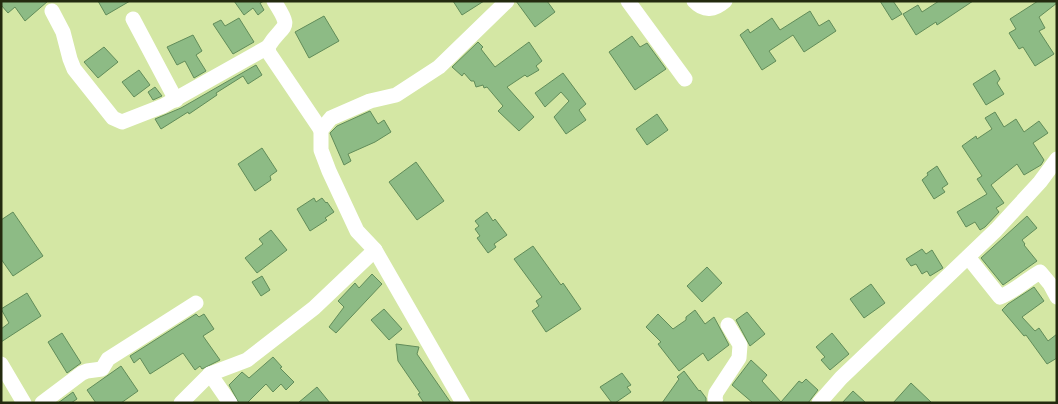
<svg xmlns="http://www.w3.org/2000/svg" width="1058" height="404" viewBox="0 0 1058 404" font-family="'Playfair Display',serif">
<rect width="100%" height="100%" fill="#d4e7a4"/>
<!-- building -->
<g fill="#8dbb85" stroke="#618c59">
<path d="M1,1H48L25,21L15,7L8,13L1,5Z"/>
<path d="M98,1H130L106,15Z"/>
<path d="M234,1H264L260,3L264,10L258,15L253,8L244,15Z"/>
<path d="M453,1H484L462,15Z"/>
<path d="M516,1H547L555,12L535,27Z"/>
<path d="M880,1H893L902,14L892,20Z"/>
<path d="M939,1H973L937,25L936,22L916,35L903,14L918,5L922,12Z"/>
<path d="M1038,1H1057V3L1039,17L1045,28L1039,31L1054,54L1035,66L1023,47L1019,49L1009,33L1016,29L1010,19Z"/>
<path d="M810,11L819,26L829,20L836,31L804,52L793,35L769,51L776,61L762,70L740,35L748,29L750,33L772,18L780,30Z"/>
<path d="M324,16L339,41L309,58L295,32Z"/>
<path d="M239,18L254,42L233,54L213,24L221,20L225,26Z"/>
<path d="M193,35L202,51L196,55L206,71L194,78L185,61L177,65L167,47Z"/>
<path d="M632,36L640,47L647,43L666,69L635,90L609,52Z"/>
<path d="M478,42L483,47L481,49L495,67L529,42L542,61L536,66L539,70L527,77L525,75L507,87L534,117L519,131L498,111L503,106L487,87L484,88L483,85L476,87L474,81H471L464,73L462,76L452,67Z"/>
<path d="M104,47L118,62L98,78L84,62Z"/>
<path d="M256,65L262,75L248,84L243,76L216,93L217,95L189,114L188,112L161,129L155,119L181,108Z"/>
<path d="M139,70L150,85L134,97L122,82Z"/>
<path d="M995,70L1000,79L997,83L1004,94L986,105L973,84Z"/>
<path d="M563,73L586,104L579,110L586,120L566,134L554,117L569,101L561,92L545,107L535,93Z"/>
<path d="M155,87L162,96L153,100L148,92Z"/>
<path d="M370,111L378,124L384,120L391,132L375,142L348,154L351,161L344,165L330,133L337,126Z"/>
<path d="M995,112L1004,127L1016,119L1024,132L1039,121L1048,133L1033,143L1044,160L1041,165L1024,175L1017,164L991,185L1004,203L996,208L999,212L985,227L980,230L975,222L966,227L957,212L987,194L977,179L982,176L962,146L976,136L977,139L992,129L985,118Z"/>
<path d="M657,114L668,130L647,145L636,129Z"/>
<path d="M262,148L277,171L270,176L271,180L255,191L238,164Z"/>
<path d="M416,162L444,201L417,220L389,182Z"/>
<path d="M937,166L948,184L942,188L945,192L934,199L922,180L928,175L927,173Z"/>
<path d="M314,198L316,202L322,198L326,203L327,202L334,212L325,218L327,220L310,231L297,209Z"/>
<path d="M13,212L43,256L13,276L1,259V220Z"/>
<path d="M487,212L493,221L495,219L507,235L494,244L496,247L488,253L477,238L480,236L475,229L479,226L475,221Z"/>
<path d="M1027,216L1037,228L1022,240L1025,244L1024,245L1037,261L1003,285L981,258Z"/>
<path d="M271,230L287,250L257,273L245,258L263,244L259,239Z"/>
<path d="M533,246L561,285L563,283L581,309L546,332L532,311L539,306L536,301L542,297L514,259Z"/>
<path d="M922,249L926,254L932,250L943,268L930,276L927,271L922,274L916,264L911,266L906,259Z"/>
<path d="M707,267L722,283L702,302L687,286Z"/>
<path d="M372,274L382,284L336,333L329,327L344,307L338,301L355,283L359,288Z"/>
<path d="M262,276L270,290L261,296L252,282Z"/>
<path d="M871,284L885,303L864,318L850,299Z"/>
<path d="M1034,287L1044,301L1022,317L1035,331L1039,328L1048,341L1057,334V358L1047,364L1026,335L1024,336L1002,310L1008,304Z"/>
<path d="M27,293L41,316L1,342V329L9,323L1,309Z"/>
<path d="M384,309L402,329L389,340L371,320Z"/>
<path d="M695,310L705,324L714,317L729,345L708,361L703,353L679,371L658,344L661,342L646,327L658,314L673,329L686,320V317Z"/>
<path d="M747,312L765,334L750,346L736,320Z"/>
<path d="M196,314L199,317L204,314L214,329L203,336L220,360L202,369L200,366L195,370L183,353L150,374L140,358L134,363L130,356Z"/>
<path d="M62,333L81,363L67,373L48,342Z"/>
<path d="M832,333L849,354L830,370L821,360L825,357L816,347Z"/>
<path d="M396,344L419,347L417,354L451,403H424L418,394L420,393L398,361Z"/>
<path d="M273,357L282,367L280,368L294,382L286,390L281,384L273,392L266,384L247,403H239L229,385L242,372L249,378Z"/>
<path d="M751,360L767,375L762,381L781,402L799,381L802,383L806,379L818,390L808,403H753L732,385Z"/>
<path d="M121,366L138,391L121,403H96L87,390Z"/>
<path d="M684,371L699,391L700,390L706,398V403H662L679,379L677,377Z"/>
<path d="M622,373L631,385L627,387L631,392L615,403H612L600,387Z"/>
<path d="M911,383L932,403H893Z"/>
<path d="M317,387L330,403H298Z"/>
<path d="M853,391L866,403H842Z"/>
<path d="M73,392L77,399L71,403H58Z"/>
</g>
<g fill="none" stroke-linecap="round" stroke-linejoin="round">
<!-- minor -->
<g stroke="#fff" stroke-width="15">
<path d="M274,1C294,32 283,22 268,47L269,53L321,130"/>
<path d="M628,1L685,79"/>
<path d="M694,1C704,12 715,10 725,1"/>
<path d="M52,11L63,32L70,59L74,69L113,118L122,122L163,106L268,47"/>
<path d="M133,19L176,100"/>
<path d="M375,250L463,403"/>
<path d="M968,257L1000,297C1015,291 1026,280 1040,272L1050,284L1057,297"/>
<path d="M1,364L24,403"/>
<path d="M210,374L230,403"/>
<path d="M42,403L82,373L87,371L102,369L108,359L196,303"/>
<path d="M181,403L210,374L247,360L314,308L375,250L357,231L329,171L321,150V130L331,118L370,101L396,95L439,67L507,1"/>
<path d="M716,403L715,398L716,393L739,358L740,345L728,325"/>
<path d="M819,403L841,378L996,230L1040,182L1057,159"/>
</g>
</g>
<!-- border -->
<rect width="1058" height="404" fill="none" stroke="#232a0f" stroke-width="5"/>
</svg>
